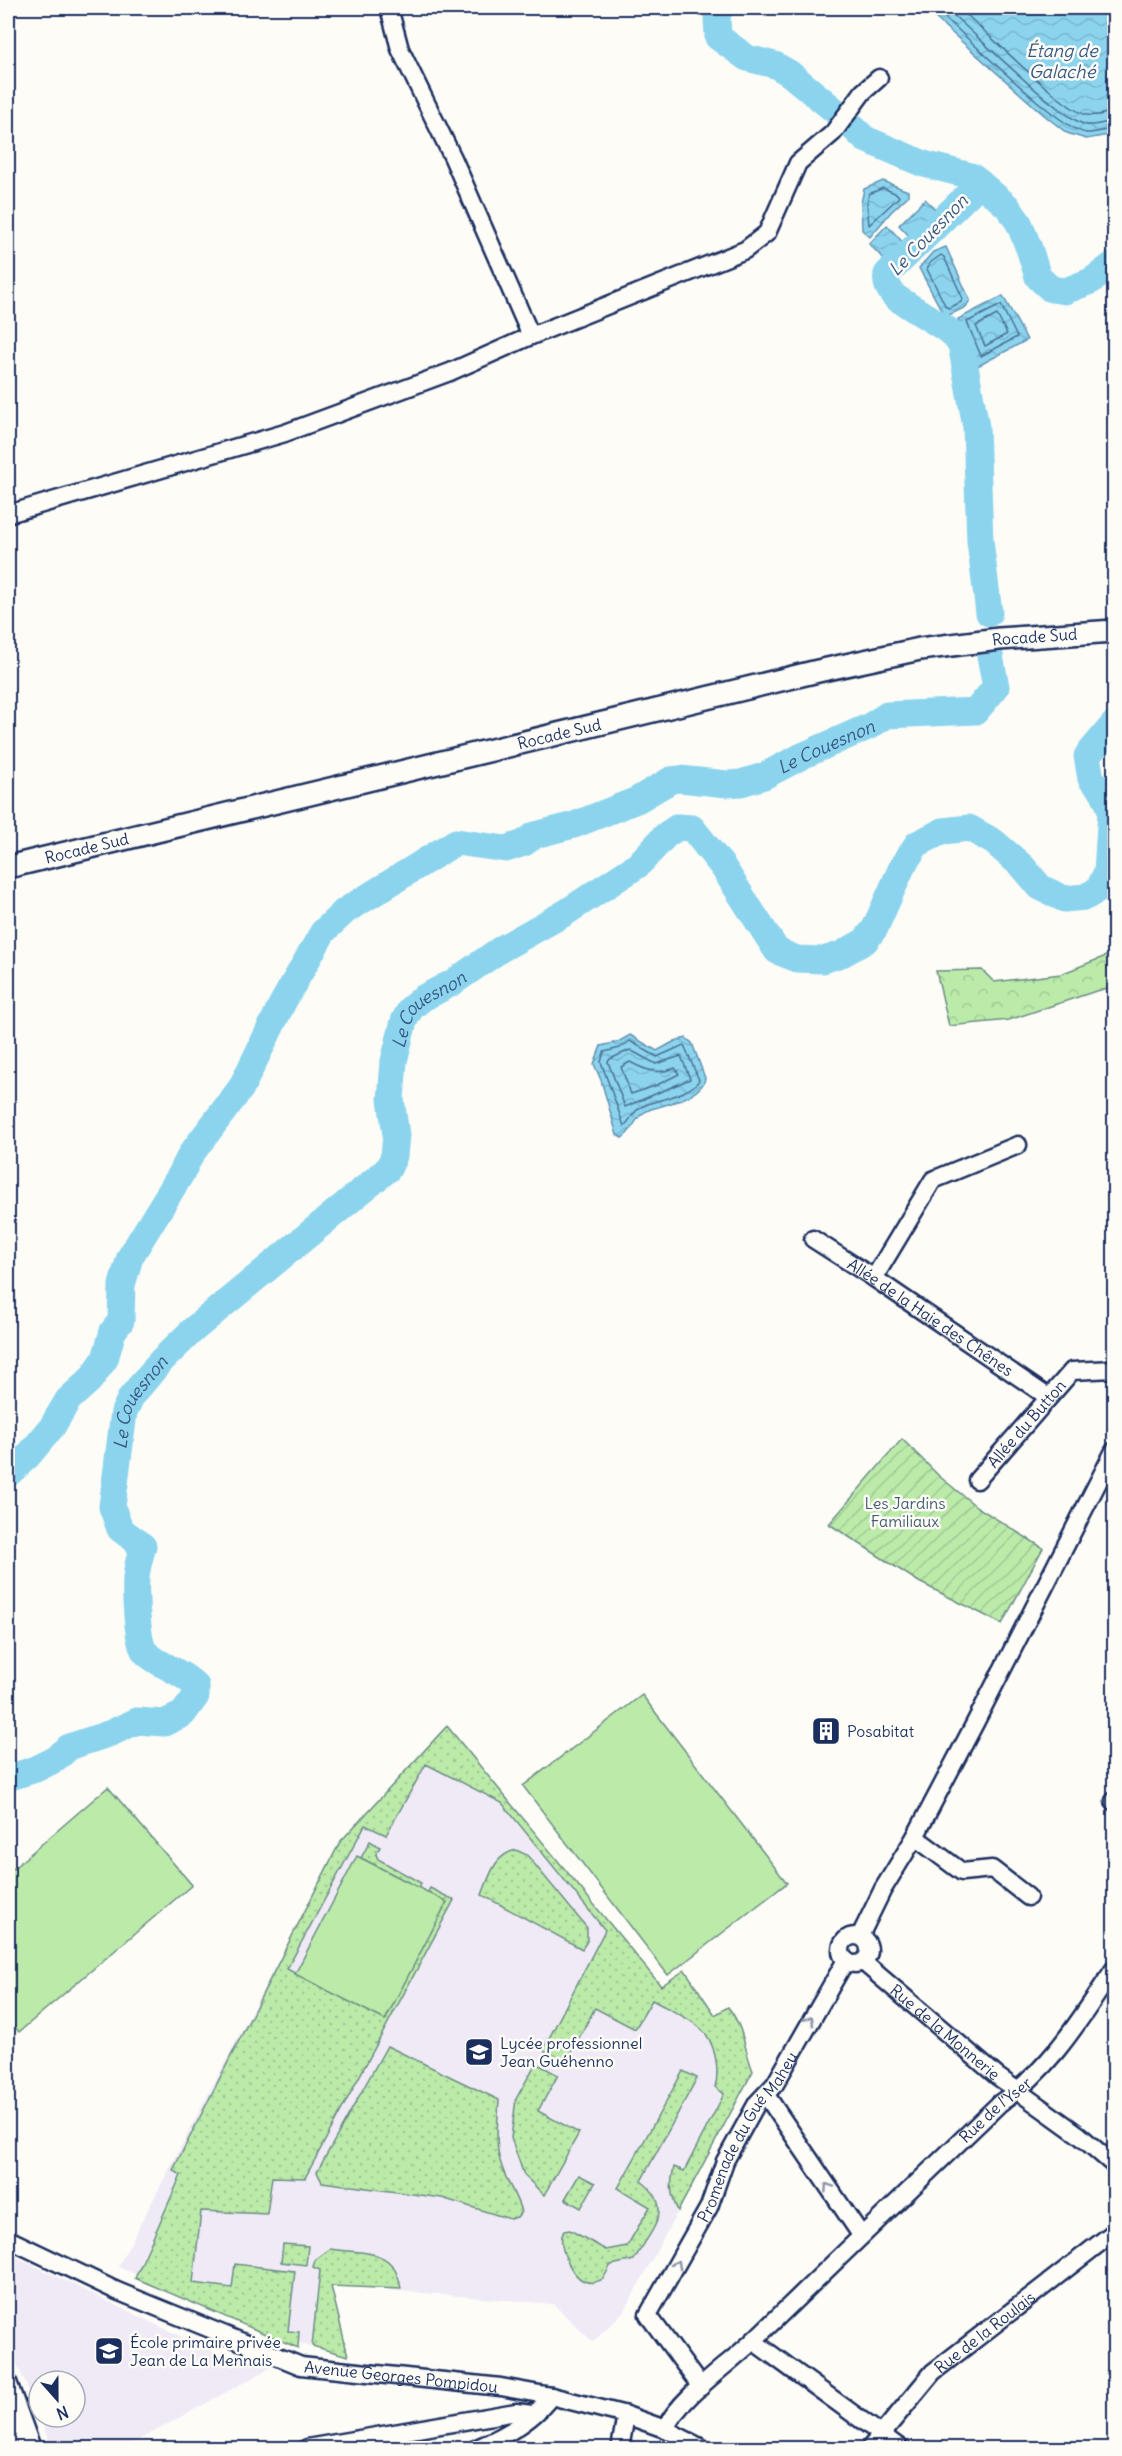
<svg xmlns="http://www.w3.org/2000/svg" width="1122" height="2456" viewBox="0 0 1122 2456" font-family="Delius,sans-serif">
<defs>
<pattern id="grass-dots" width="8" height="8" patternUnits="userSpaceOnUse" patternTransform="scale(1.5)"><rect width="8" height="8" fill="#bbeaa9"/><path d="M2 2h.1M6 6h.1" fill="none" stroke="#a0c994" stroke-width="1.8" stroke-linecap="round"/></pattern>
<pattern id="forest-crowns" width="20" height="18" patternUnits="userSpaceOnUse" patternTransform="scale(1.5)"><rect width="20" height="18" fill="#bbeaa9"/><path d="M2 6a3 3 0 1 1 6 0M12 15a3 3 0 1 1 6 0" fill="none" stroke="#a0c994"/></pattern>
<pattern id="garden-furrows" width="10" height="10" patternUnits="userSpaceOnUse" patternTransform="scale(1.5)"><rect width="10" height="10" fill="#bbeaa9"/><path d="M-1 1l2-2M0 10L10 0M9 11l2-2" fill="none" stroke="#a0c994"/></pattern>
<pattern id="water-waves" width="16" height="10" patternUnits="userSpaceOnUse" patternTransform="scale(1.5)"><rect width="16" height="10" fill="#8cd4ed"/><path d="M0 5q4-4 8 0t8 0" fill="none" stroke="#78b6ce"/></pattern>
</defs>
<rect width="100%" height="100%" fill="#fdfcf7"/>
<filter id="ink" filterUnits="userSpaceOnUse"><feTurbulence type="fractalNoise" baseFrequency=".0167" numOctaves="2"/><feDisplacementMap in="SourceGraphic" scale="12" xChannelSelector="R" yChannelSelector="G"/><feConvolveMatrix kernelMatrix="1 2 1 2 8 2 1 2 1" color-interpolation-filters="sRGB"/></filter>
<g filter="url(#ink)">
<!-- built -->
<g fill="#f0eaf6">
<path d="M447,1726L661,1986L685,1970L746,2084L625,2310L593,2342L553,2304L331,2285L348,2356L305,2345L118,2267L340,1842Z"/>
<path d="M8,2253L211,2351L272,2367L124,2448H51L40,2417H75V2381H39V2415L17,2364L8,2350Z"/>
</g>
<!-- grass -->
<g fill="url(#grass-dots)" stroke="#6b8c84" stroke-width="1.5">
<path d="M447,1726L661,1986L685,1970L715,2015L728,2007C744,2027 744,2049 753,2071L678,2211C670,2195 670,2184 674,2167L684,2171L724,2094L715,2087C720,2070 715,2041 701,2029C690,2018 666,2008 652,2000L635,2029L595,2008L566,2062L543,2050L605,1930L502,1803L426,1764L386,1835L365,1825L287,1969L385,2020L446,1902L428,1892L430,1888L454,1900L305,2178L272,2177L267,2214L201,2211L193,2283L232,2288L235,2264L295,2271L288,2331L299,2332L298,2348L135,2278L181,2175L173,2170L340,1842Z"/>
<path d="M370,1841L380,1847L376,1854L378,1859L421,1883L419,1888L361,1858Z"/>
<path d="M516,1850L527,1855L587,1928V1941L582,1949L482,1895C490,1875 494,1855 516,1850Z"/>
<path d="M387,2046L499,2100C498,2121 494,2147 502,2167C507,2183 517,2196 521,2212L517,2217L510,2219L442,2198L322,2182L317,2172Z"/>
<path d="M536,2063L558,2075L538,2111L579,2133L544,2195L524,2175L511,2138L516,2099Z"/>
<path d="M683,2071L697,2078L641,2181C677,2208 651,2230 634,2260L611,2265L603,2279C596,2282 592,2284 584,2281C571,2275 556,2244 564,2231L570,2230L606,2250L627,2246L650,2207L618,2188Z"/>
<path d="M579,2175L595,2183L581,2208L565,2199Z"/>
<path d="M283,2244L308,2246L306,2265L281,2262Z"/>
<path d="M330,2249C365,2254 395,2247 401,2289L331,2286L348,2356L312,2346L320,2270L313,2267L315,2260Z"/>
</g>
<!-- forest -->
<path fill="url(#forest-crowns)" stroke="#6b8c84" stroke-width="1.5" d="M1114,955V988L1096,991L1009,1020L949,1026L936,971L982,970L994,982L1061,974L1106,956Z"/>
<!-- park -->
<g fill="#bbeaa9" stroke="#6b8c84" stroke-width="1.5">
<path d="M642,1695L787,1883L668,1975L523,1786Z"/>
<path d="M108,1787L192,1885L19,2032L8,2019V1873Z"/>
<path d="M357,1856L447,1902L385,2020L295,1974Z"/>
</g>
<!-- garden -->
<path fill="url(#garden-furrows)" stroke="#6b8c84" stroke-width="1.5" d="M902,1439L939,1476L977,1507L1043,1548L1002,1624L919,1582L829,1524Z"/>
<!-- water -->
<g fill="url(#water-waves)" stroke="#5f92b4" stroke-width="1.5">
<path d="M924,8H1114V134L1086,139L1067,133L1044,115Z"/>
<path d="M883,181L908,191V196L891,212L870,237L862,230L861,203L864,189Z"/>
<path d="M925,199L937,211L911,238L899,225Z"/>
<path d="M887,225L907,247L890,265L869,244Z"/>
<path d="M946,247L970,300L966,307L945,317L919,268L933,252Z"/>
<path d="M1003,296L1027,340L978,366L958,319Z"/>
<path d="M630,1035L657,1051L675,1041L686,1038L692,1043L705,1078C703,1096 666,1105 651,1109C634,1115 635,1130 622,1138L617,1135L601,1080L594,1064L601,1046L618,1042Z"/>
</g>
<g fill="none" stroke-linecap="round" stroke-linejoin="round">
<!-- shore -->
<g stroke="#487197" stroke-width="1.5">
<path d="M934,8C961,30 1060,131 1087,133C1096,133 1106,129 1114,129"/>
<path d="M945,8C970,28 1063,122 1087,125C1096,126 1106,122 1114,121"/>
<path d="M959,8C982,27 1065,112 1087,115C1095,117 1106,113 1114,112"/>
<path d="M883,188L897,194L899,197L869,225L867,204L869,194Z"/>
<path d="M941,255L944,257L963,299L961,302L949,308L946,307L927,269L930,263Z"/>
<path d="M1001,305L1017,337L981,356L967,322Z"/>
<path d="M997,315L1007,334L985,346L976,326Z"/>
<path d="M630,1041L657,1057L684,1045L699,1080C692,1093 662,1099 648,1104C631,1110 633,1119 624,1126L601,1062L604,1052L620,1048Z"/>
<path d="M630,1050L656,1064L681,1056L690,1079L625,1107L608,1062L610,1059Z"/>
<path d="M630,1062C647,1071 657,1075 675,1068L679,1074L655,1086L631,1094L621,1067Z"/>
</g>
<!-- river -->
<g stroke="#8cd4ed" stroke-width="27">
<path d="M720,8L717,17L718,37L747,58L775,65L789,73L839,114L865,139L924,164L971,176L980,183L1007,206L1019,223L1030,251L1038,277L1051,289L1065,291L1091,281L1114,264"/>
<path d="M980,183L887,274C885,284 889,289 895,297L951,332L961,344L976,427L980,541L989,613"/>
<path id="s1" d="M8,1474L28,1456L52,1427L68,1400L90,1380L105,1359L113,1331L121,1321L122,1285L130,1257L181,1174L191,1154L241,1088L283,1002L323,932L345,911L456,842L506,849L524,843L535,835L574,825L637,800L671,780L680,779L727,784L741,783L764,776L802,756L870,726L887,715L976,711L996,687L990,656"/>
<path id="s2" d="M8,1778L36,1769L56,1759L69,1747L111,1733L137,1721L164,1723L183,1714L196,1696V1686C179,1669 160,1667 145,1652C137,1644 135,1591 136,1578C137,1567 140,1556 143,1546L120,1529L112,1507L124,1412L131,1397L160,1362L194,1329L388,1169L394,1156L396,1135L391,1099L394,1061L404,1021L411,1008L423,998L452,983L501,949L565,913L638,865L666,835L678,827L692,828L723,867L777,951L797,959L823,960L842,954L865,941L875,928L902,867L917,844L943,831L969,828L994,842L1023,867L1040,887L1064,899L1085,897L1098,890L1107,872L1111,810L1103,791L1091,779L1087,756L1114,724"/>
</g>
<!-- minor casing -->
<g stroke="#1b2f5e" stroke-width="21">
<g id="minor">
<path d="M389,8L400,49L453,158L531,336"/>
<path d="M8,514L285,433L450,372L531,336L745,250L767,233L798,163L833,133L863,92L879,78"/>
<path id="s3" d="M813,1239L874,1278L1048,1397"/>
<path d="M874,1278L933,1180L1018,1145"/>
<path id="s4" d="M977,1480L1072,1371L1114,1369"/>
<path d="M1114,1801V1802"/>
<path d="M915,1837L962,1872L992,1869L1028,1897"/>
<path d="M860,1936L883,1889L915,1837L975,1723L1114,1451"/>
<circle cx="855" cy="1950" r="14"/>
<path id="s5" d="M863,1962L997,2076L1079,2135L1114,2165"/>
<path d="M766,2095L861,2235"/>
<path id="s6" d="M8,2239L117,2291L301,2366L501,2387L551,2396L626,2415L665,2429L702,2448"/>
<path d="M753,2341L900,2448"/>
<path d="M8,2382L32,2448"/>
<path id="s7" d="M701,2387L648,2315L709,2207L725,2161L757,2103L775,2084L846,1960"/>
<path d="M8,2423L17,2448"/>
<path id="s8" d="M665,2429C680,2397 728,2365 754,2340C836,2261 918,2181 1000,2103C1050,2070 1081,2018 1114,1969"/>
<path d="M307,2448L516,2412L532,2414"/>
<path d="M477,2448C503,2437 534,2420 551,2396"/>
<path d="M623,2448L621,2443L626,2415"/>
<path id="s9" d="M870,2448L933,2372L1114,2232"/>
</g>
</g>
<!-- major casing -->
<g stroke="#1b2f5e" stroke-width="26">
<g id="major">
<path id="s10" d="M8,867L818,671L920,649L999,639L1114,631"/>
</g>
</g>
<!-- minor -->
<use href="#minor" stroke="#fdfcf7" stroke-width="16"/>
<!-- major -->
<use href="#major" stroke="#fdfcf7" stroke-width="21"/>
</g>
<!-- one-way arrows -->
<defs><path id="oneway-chevron" d="M-2-3.5L2.5 0L-2 3.5" fill="none" stroke-width="1.6" stroke-linecap="round" stroke-linejoin="round" transform="scale(1.5)"/></defs>
<g stroke="#8c96aa">
<use href="#oneway-chevron" transform="translate(810 2020) rotate(-60)"/>
<use href="#oneway-chevron" transform="translate(828 2187) rotate(-124)"/>
<use href="#oneway-chevron" transform="translate(677 2264) rotate(-61)"/>
</g>
</g>
<!-- icons -->
<defs>
<g id="building-square" transform="scale(1.5)"><rect x="-9" y="-9" width="18" height="18" rx="4" fill="#1b2f5e" stroke="#fdfcf7"/><path d="M-4-6H4V6H1V3H-1V6H-4ZM-2.5-4.3h1.7v1.8h-1.7ZM.8-4.3h1.7v1.8H.8ZM-2.5-1h1.7V.8h-1.7ZM.8-1h1.7V.8H.8Z" fill="#fff"/></g>
<g id="school-square" transform="scale(1.5)"><rect x="-9" y="-9" width="18" height="18" rx="4" fill="#1b2f5e" stroke="#fdfcf7"/><path d="M0-5L7-2L0 1L-7-2ZM-4 1L0 2.5L4 1V4Q0 6-4 4Z" fill="#fff"/></g>
</defs>
<g fill-rule="evenodd">
<use href="#building-square" x="826" y="1731"/>
<use href="#school-square" x="479" y="2052"/>
<use href="#school-square" x="109" y="2351"/>
</g>
<g text-anchor="middle" dominant-baseline="central" stroke-width="5" stroke-linejoin="round" paint-order="stroke">
<!-- street labels -->
<g font-size="16" fill="#1b2f5e" stroke="#fdfcf7">
<text stroke="none"><textPath href="#s10" startOffset="1053">Rocade Sud</textPath></text>
<text stroke="none"><textPath href="#s10" startOffset="567">Rocade Sud</textPath></text>
<text stroke="none"><textPath href="#s10" startOffset="81">Rocade Sud</textPath></text>
<text stroke="none"><textPath href="#s3" startOffset="141">Allée de la Haie des Chênes</textPath></text>
<text stroke="none"><textPath href="#s4" startOffset="75">Allée du Button</textPath></text>
<text stroke="none"><textPath href="#s5" startOffset="108">Rue de la Monnerie</textPath></text>
<text stroke="none"><textPath href="#s8" startOffset="460">Rue de l'Yser</textPath></text>
<text stroke="none"><textPath href="#s7" startOffset="294">Promenade du Gué Maheu</textPath></text>
<text stroke="none"><textPath href="#s9" startOffset="164">Rue de la Roulais</textPath></text>
<text stroke="none"><textPath href="#s6" startOffset="420">Avenue Georges Pompidou</textPath></text>
</g>
<!-- park labels -->
<g font-size="16" fill="#435e71" stroke="#fdfcf7">
<text x="905" y="1503">Les Jardins<tspan x="905" dy="18">Familiaux</tspan></text>
</g>
<!-- poi labels -->
<g font-size="16" fill="#1b2f5e" stroke="#fdfcf7" text-anchor="start">
<text x="847" y="1731">Posabitat</text>
<text x="500" y="2043">Lycée professionnel<tspan x="500" dy="18">Jean Guéhenno</tspan></text>
<text x="130" y="2342">École primaire privée<tspan x="130" dy="18">Jean de La Mennais</tspan></text>
</g>
<!-- water labels -->
<g font-size="18" font-style="italic" fill="#375882" stroke="#fdfcf7">
<text x="1062" y="50">Étang de<tspan x="1062" dy="21">Galaché</tspan></text>
<text transform="translate(928 235) rotate(-46)">Le Couesnon</text>
<text stroke="none"><textPath href="#s1" startOffset="1192">Le Couesnon</textPath></text>
<text stroke="none"><textPath href="#s2" startOffset="1077">Le Couesnon</textPath></text>
<text stroke="none"><textPath href="#s2" startOffset="555">Le Couesnon</textPath></text>
</g>
</g>
<!-- margin -->
<rect width="1122" height="2456" fill="none" stroke="#fdfcf7" stroke-width="30"/>
<rect x="15" y="15" width="1092" height="2426" fill="none" stroke="#1b2f5e" stroke-width="2" filter="url(#ink)"/>
<!-- north arrow -->
<g transform="translate(57 2399) rotate(159)"><circle r="28" fill="#fdfcf7" stroke="#a3aaba" stroke-width="1.5"/>
<path d="M0-4.5L10 22L0 15L-10 22Z" fill="#1b2f5e"/>
<text y="-9" font-size="16" font-weight="bold" text-anchor="middle" fill="#1b2f5e">N</text>
</g>
</svg>
